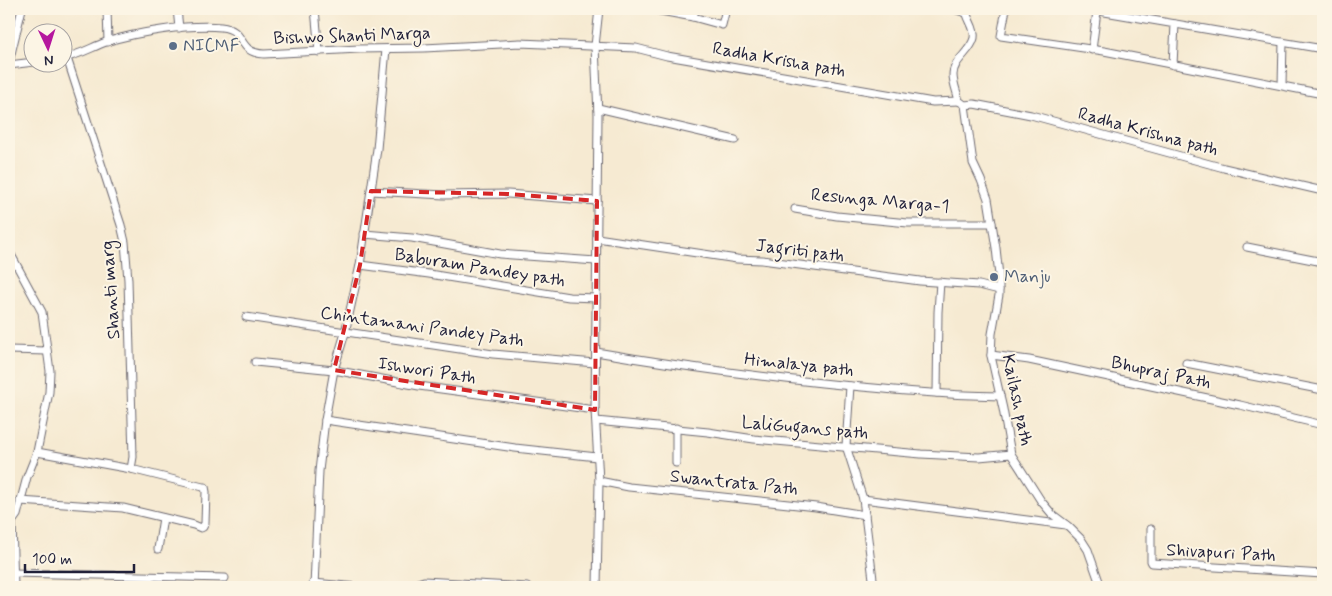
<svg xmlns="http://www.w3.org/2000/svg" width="1332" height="596" viewBox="0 0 1332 596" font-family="Mynerve,sans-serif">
<rect width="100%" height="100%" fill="#fcf5e5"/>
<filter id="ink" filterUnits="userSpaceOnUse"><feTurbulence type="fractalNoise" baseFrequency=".02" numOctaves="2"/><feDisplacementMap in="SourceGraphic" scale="10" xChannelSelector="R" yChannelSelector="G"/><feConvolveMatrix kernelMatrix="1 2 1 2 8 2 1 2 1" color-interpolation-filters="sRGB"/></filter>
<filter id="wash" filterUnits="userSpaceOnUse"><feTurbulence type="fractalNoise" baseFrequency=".0096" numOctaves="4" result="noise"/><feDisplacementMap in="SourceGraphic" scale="20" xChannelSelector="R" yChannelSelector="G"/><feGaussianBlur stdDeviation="1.12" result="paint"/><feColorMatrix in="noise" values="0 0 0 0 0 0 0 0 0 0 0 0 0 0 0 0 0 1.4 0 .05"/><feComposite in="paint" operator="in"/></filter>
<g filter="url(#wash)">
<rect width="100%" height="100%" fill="#f6ead2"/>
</g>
<g filter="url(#ink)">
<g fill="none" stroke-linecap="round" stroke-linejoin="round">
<!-- minor casing -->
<g stroke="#6c6870" stroke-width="9">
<g id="minor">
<path d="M107,9L108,42"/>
<path d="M177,9L179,28"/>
<path d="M315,9L319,52"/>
<path d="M650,9L693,17L722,25L726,9"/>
<path d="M954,9L966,13"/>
<path d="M1006,9L1001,36L1104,51L1323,94"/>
<path d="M1087,9L1323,49"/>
<path d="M693,17L695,9"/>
<path d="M1092,50L1097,11"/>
<path d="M62,58C78,56 92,47 106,42C138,32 188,24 221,27C248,30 235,52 264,54L359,49L424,48L520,43L636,48L667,56L933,102L959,101"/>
<path d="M67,58L121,225L125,242L128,280L133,457L131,469"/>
<path d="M9,62L22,9"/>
<path d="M9,65L34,62"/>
<path d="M1173,65L1175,24"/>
<path d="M1282,85L1283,42"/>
<path d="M962,103L959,101C957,92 953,83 953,75C953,60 971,52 974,38C976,27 966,19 966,9"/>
<path d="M965,105L973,163L981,180L988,199L996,248L999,276V295L992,334L991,356L1003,409L1011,454L1041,501L1052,514L1068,526L1081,539L1088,550L1101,587"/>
<path d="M965,105L974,104L1031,115L1224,168L1323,191"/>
<path d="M598,108L735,140"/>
<path d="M371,191L444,195L508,194L597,201"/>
<path d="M795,209L837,216L908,223H992"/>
<path d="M364,234L412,238L500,254L596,261"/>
<path d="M597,238L737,259L762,260L920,281L979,285L999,290"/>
<path d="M1247,247L1323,262"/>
<path d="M9,251L42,312L50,371L49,392L37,452L27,477L17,515L12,522L14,587"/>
<path d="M360,265L429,274L569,297L596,298"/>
<path d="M246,317L493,354L595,363"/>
<path d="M9,350L47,351"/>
<path d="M596,352C671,365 746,375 822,383C881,389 940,395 1000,396"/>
<path d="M991,355L1029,360L1240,405L1323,425"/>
<path d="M255,362L334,370L419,386L595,410"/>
<path d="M1186,363L1323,390"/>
<path d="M850,386L846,446L863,499L874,587"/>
<path d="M937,393L938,312L940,282"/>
<path d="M325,420L515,448L597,457"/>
<path d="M596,421L708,432L754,439L921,454L979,457L1011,454"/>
<path d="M676,463V428"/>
<path d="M599,481L629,487L816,507L865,515"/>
<path d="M863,499L1066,525"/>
<path d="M20,501L123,508L194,525L201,528L203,527L205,523L206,492L205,487H203L131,469L37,452"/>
<path d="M1151,529V561L1152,563L1323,574"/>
<path d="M158,549L163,518"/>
<path d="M13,573L225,578"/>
<path d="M313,583L358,587"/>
<path d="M314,587L319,471L325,420L334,370L345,333L360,265L377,149L386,49"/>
<path d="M413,587L415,584L424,581L527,587"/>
<path d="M597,587L599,481L595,410L598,115L595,46L599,9"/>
</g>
</g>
<!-- minor -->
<use href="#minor" stroke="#fff" stroke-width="7"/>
</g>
</g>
<!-- marked area -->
<path fill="none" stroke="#d62828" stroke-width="4" stroke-dasharray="10 6" stroke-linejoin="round" d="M371,191L508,194L597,201L595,410L334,370L360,265Z"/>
<!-- markers -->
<g fill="#5c6f8a" stroke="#fcf5e5" stroke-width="2">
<circle cx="173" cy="46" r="5"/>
<circle cx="994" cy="277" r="5"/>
</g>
<g text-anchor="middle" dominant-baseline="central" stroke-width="4" stroke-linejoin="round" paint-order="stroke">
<!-- street labels -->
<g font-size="18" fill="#22223b" stroke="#fcf5e5">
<text transform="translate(352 36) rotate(-2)">Bishwo Shanti Marga</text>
<text transform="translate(779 60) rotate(10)">Radha Krisha path</text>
<text transform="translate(1148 132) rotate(15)">Radha Krishna path</text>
<text transform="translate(880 201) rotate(5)">Resunga Marga-1</text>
<text transform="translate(800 251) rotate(7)">Jagriti path</text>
<text transform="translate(480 268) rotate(9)">Baburam Pandey path</text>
<text transform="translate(111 290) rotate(-94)">Shanti marg</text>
<text transform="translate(422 327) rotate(8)">Chintamani Pandey Path</text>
<text transform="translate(799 365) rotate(6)">Himalaya path</text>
<text transform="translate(427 371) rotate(9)">Ishwori Path</text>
<text transform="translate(1161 373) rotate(12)">Bhupraj Path</text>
<text transform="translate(1017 400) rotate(78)">Kailash path</text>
<text transform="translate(805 428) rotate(5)">LaliGugans path</text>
<text transform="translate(734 483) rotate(6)">Swantrata Path</text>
<text transform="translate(1221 553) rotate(3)">Shivapuri Path</text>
</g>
<!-- service labels -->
<g font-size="18" fill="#4e5e75" stroke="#fcf5e5" text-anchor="start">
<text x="183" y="46">NICMF</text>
<text x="1004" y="277">Manju</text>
</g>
</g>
<!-- margin -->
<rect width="1332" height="596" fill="none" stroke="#fcf5e5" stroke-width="30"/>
<!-- north arrow -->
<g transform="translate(48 48) rotate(176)"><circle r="24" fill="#fcf5e5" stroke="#a5a1a1"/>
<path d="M0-4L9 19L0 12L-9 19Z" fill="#b5179e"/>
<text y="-8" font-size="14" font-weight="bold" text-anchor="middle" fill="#22223b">N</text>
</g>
<!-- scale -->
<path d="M25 564v8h109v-8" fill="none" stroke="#22223b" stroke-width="2.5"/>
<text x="32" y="564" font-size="15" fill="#22223b" stroke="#fcf5e5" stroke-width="4" paint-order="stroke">100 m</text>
</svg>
